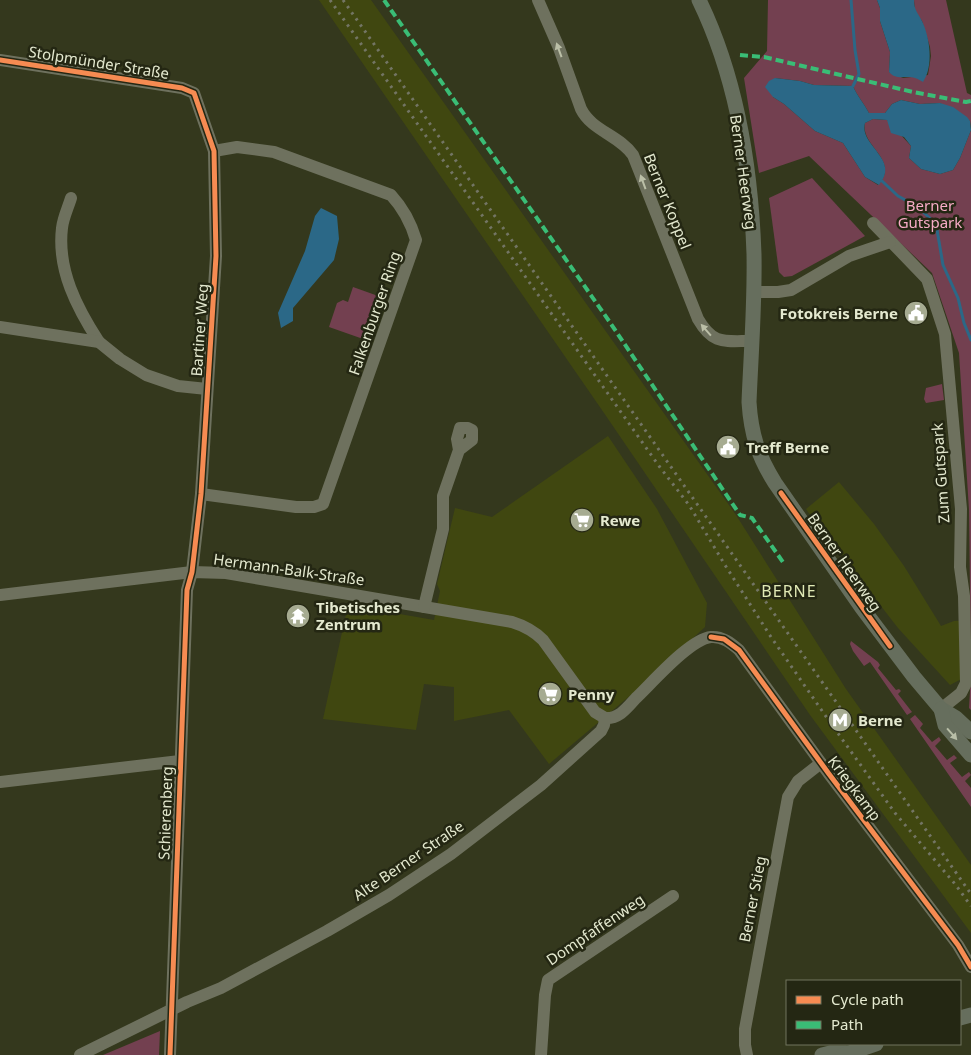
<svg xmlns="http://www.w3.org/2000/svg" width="971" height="1055" viewBox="0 0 971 1055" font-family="'Noto Sans',sans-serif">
<rect width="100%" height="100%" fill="#34381d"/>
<!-- built -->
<g fill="#404710">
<path d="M319,0H371L736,515L846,689L971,865V933L810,715L604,413Z"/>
<path d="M608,436L657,509L707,603L705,627L632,694L549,764L509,710L454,721V687L424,684L416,730L323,719L348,605L434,620L440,591L437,584L455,508L492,517Z"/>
<path d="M839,482L874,524L904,566L941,626L954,621L970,620L971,674L950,685L898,628L808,512L806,509Z"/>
</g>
<!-- green -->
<g fill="#734050">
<path d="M768,0H877L880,8V21L890,52L889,72L903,78L928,75L931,56L930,47L922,21L915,12L914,0H946L967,93L971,95V127L970,121L940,103L920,104L901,100L892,104L885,113H869C864,103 857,96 853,86L814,85L800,81L775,78L773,97L784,104L815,131L843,143L865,177L878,185C901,160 860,146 865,123L873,119L887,120L911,146L909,158L921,169L940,174L953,170L960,158L971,130V710L969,708L971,674L969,510L959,353L932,273L809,156L759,173L744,78L767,51Z"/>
<path d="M812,178L865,236L792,276L784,277L779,272L769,198Z"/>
<path d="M353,287L381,297L366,340L329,327L337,303L343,300L348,302Z"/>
<path d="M942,384L944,400L926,403L924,399L926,388Z"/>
<path d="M851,641L878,662L880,665L878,668L896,690L899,689L901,691L898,694L912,712L907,715L870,662L864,666L853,651L850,644Z"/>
<path d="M915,715L923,724L920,728L932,742L939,737L941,740L935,746L947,760L954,755L957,758L950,763L962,777L969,772L971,775L965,781L971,788V807L910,719Z"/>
<path d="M160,1031L159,1055H103Z"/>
</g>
<!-- water -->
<g fill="#2b6887">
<path d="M877,0H914C914,10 918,13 922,21C930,38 934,66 923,82C920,80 918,79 915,78C905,75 897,81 889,72L890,52L880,21V8Z"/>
<path d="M775,78L800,81L814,85L853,86C857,96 864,103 869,113H885L892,104L901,100L920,104L940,103L953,107L967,117L970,121L971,130L960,158L953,170L940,174L921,169L909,158L911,146L904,137L891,133L887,120L873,119L865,123C859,146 901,159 879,185L865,177L843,143L815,131L784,104L773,97L765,87L769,81Z"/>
<path d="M321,208L337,216L339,239L334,260L293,308V321L281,328L278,313L305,251L315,216Z"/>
</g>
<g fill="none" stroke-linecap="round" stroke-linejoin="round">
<!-- stream -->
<g stroke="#2b6887" stroke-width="3">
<path d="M851,0L855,50L859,74L853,86"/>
<path d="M882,181L898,196L918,207L936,224L943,265L958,298L964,323L971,340"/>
</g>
<!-- minor -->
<g stroke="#6e715e" stroke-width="12">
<path d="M538,0L559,48L581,109C592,131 619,135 633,155L698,319C713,345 724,341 751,341"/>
<path d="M0,60L182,88L194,93L214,151L216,256L201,494L192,572L187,590L170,1055"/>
<path d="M71,198C68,208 63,218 62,228C57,270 77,308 99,342"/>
<path d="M873,223L927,279L945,334L961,509L960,567L964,596L966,683L961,693L941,709"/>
<path d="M754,292H778L791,290L849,256L890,242"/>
<path d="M0,327L99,342L120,359L146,375L178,386L207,389"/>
<path d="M201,494L296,507H314L323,504L416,240C411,223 403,208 391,195L274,152L237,147L214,151"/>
<path d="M0,595L192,572L226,573L512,622C525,626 534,631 543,640L595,712L605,718"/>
<path d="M424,607L443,529V496L459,450L457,439L460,428H468L472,430V440L459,450"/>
<path d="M605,718C619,719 627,708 636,698C652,683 690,639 711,637C722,636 731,643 739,650L829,774L958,945L971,967"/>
<path d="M0,782L180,761"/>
<path d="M80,1055L187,1002L221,988L327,931L389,895L451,854L541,785L601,731L604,725L605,718"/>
<path d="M541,1055L545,995L548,980L673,896"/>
<path d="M747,1055L745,1045V1029L788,797L798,781L821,763"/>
</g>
<!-- major -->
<g stroke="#666e5d" stroke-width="15">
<path d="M699,0C737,78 751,168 754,254C755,303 751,353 749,402C751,434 758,456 775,483L862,608L914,677L941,709L956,718L971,732"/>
<path d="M941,709L945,725L971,755"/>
<path d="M960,1018L971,1015"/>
<path d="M822,1055L830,1053H846"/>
<path d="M843,1055L876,1044"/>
</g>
<!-- rail -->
<g stroke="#737564" stroke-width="3" stroke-dasharray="2.5 5" stroke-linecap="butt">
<path d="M330,0L659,466L689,505L725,565L771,637L827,718L895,813L955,884L971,906"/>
<path d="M343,0L971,894"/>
</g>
<!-- quiet -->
<g stroke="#3abd76" stroke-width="4" stroke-dasharray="8 4" stroke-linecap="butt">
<path d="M384,0L609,321L740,515L752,518L785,565"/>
<path d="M740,55L764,57L913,92L966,102L971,101"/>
</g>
<!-- cycleway casing -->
<g stroke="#242713" stroke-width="8">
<g id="cycleway">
<path d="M0,60L182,88L194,93L214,151L216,256L201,494L192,572L187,590L170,1055"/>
<path d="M781,493L890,646"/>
<path d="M711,637L724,639L739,650L829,774L958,945L971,967"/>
</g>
</g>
<!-- cycleway -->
<use href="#cycleway" stroke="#f68b52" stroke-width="5"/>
</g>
<!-- one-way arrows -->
<defs><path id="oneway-solid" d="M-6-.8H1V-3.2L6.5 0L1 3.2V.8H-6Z" transform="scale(1.25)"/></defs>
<g fill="#bbbfa7">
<use href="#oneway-solid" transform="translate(559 50) rotate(-110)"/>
<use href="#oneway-solid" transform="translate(643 182) rotate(-110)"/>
<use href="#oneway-solid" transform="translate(706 330) rotate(-131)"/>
</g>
<use fill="#b8bea7" href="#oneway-solid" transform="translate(952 734) rotate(49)"/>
<!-- icons -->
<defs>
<g id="civic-disc" transform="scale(1.25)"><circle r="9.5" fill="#a6ab91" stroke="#242713"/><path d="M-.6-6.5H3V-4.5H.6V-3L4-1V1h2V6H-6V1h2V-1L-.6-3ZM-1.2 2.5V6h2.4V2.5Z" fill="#fff"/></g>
<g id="supermarket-disc" transform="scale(1.25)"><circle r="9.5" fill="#a6ab91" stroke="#242713"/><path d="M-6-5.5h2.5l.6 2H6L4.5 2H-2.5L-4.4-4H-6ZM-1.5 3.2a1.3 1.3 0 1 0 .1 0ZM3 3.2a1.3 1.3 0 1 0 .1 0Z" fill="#fff"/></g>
<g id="temple-disc" transform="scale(1.25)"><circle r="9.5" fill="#a6ab91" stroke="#242713"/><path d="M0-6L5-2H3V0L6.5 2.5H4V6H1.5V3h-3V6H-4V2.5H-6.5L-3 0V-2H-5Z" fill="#fff"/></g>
<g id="metro-disc" transform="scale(1.25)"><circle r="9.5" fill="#a6ab91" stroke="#242713"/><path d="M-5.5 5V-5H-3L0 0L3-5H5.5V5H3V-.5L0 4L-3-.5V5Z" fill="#fff"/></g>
</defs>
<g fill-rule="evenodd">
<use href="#civic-disc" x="916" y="313"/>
<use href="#civic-disc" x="728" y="447"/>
<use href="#supermarket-disc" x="582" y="520"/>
<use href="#temple-disc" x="298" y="616"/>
<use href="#supermarket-disc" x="550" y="694"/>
<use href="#metro-disc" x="840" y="720"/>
</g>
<g text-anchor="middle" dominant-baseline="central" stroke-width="5" stroke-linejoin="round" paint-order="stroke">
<!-- street labels -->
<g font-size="15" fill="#e4e9cf" stroke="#242713">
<text transform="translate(99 62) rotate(9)">Stolpmünder Straße</text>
<text transform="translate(744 172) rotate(82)">Berner Heerweg</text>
<text transform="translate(668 201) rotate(68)">Berner Koppel</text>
<text transform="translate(374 313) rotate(-71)">Falkenburger Ring</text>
<text transform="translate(199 330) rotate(-86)">Bartiner Weg</text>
<text transform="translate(940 473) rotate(-94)">Zum Gutspark</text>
<text transform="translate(845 562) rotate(55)">Berner Heerweg</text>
<text transform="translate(289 569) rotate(8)">Hermann-Balk-Straße</text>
<text transform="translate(855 788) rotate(53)">Kriegkamp</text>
<text transform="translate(165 813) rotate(-88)">Schierenberg</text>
<text transform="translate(408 860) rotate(-34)">Alte Berner Straße</text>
<text transform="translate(752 899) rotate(-79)">Berner Stieg</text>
<text transform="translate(595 929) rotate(-34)">Dompfaffenweg</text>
</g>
<!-- park labels -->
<g font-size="15" fill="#f8acc7" stroke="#242713">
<text x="930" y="205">Berner<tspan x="930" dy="17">Gutspark</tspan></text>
</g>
<!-- poi labels -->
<g font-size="15" font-weight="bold" fill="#e4e9cf" stroke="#242713" text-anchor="start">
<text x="898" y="313" text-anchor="end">Fotokreis Berne</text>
<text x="746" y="447">Treff Berne</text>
<text x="600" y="520">Rewe</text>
<text x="316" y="607">Tibetisches<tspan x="316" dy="17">Zentrum</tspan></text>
<text x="568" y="694">Penny</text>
<text x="858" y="720">Berne</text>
</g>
<!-- neighbourhood labels -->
<g font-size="16" letter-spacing="1" fill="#e0e9b5" stroke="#242713">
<text x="789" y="591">BERNE</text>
</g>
</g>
<!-- legend -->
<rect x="786" y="980" width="175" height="65" fill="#242713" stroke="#71755e"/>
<rect x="796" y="996" width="25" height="8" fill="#f68b52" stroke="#71755e"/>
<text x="831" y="1005" font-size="15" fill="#e4e9cf">Cycle path</text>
<rect x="796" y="1021" width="25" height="8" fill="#3abd76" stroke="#71755e"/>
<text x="831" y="1030" font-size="15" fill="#e4e9cf">Path</text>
</svg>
